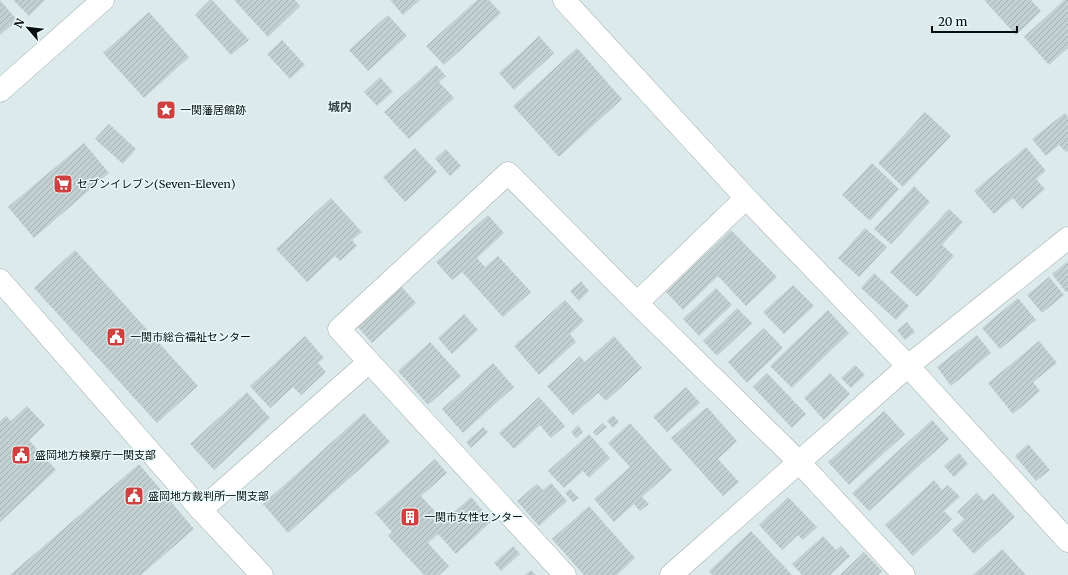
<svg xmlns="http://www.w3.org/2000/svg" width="1068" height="575" viewBox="0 0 1068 575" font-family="Merriweather,'Noto Sans JP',serif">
<defs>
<pattern id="building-hatch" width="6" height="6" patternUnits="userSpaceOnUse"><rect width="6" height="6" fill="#c2d0d1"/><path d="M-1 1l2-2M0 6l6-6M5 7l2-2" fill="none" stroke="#a5b1b2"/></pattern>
</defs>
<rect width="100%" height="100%" fill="#dceaec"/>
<!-- building -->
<g fill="url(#building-hatch)">
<path d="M0,0L17,20L0,35Z"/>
<path d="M13,0H45L29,16Z"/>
<path d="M210,0H212L249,40L231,55L195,15Z"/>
<path d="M234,0H295L300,6L268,37Z"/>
<path d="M390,0H420L403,15Z"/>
<path d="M477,0H489L501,13L444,65L426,46Z"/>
<path d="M984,0H1031L1041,11L1016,35Z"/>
<path d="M1064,0H1068V48L1049,65L1024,37Z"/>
<path d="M149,12L189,57L144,98L103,53Z"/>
<path d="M388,15L407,36L368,71L349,50Z"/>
<path d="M539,36L554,53L514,90L499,73Z"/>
<path d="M282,40L305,65L290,79L267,54Z"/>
<path d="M577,48L622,99L559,157L513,106Z"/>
<path d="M436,65L446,76L439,82L454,98L409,139L384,112Z"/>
<path d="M380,77L393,92L377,106L364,92Z"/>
<path d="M925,112L951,136L903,187L878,163Z"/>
<path d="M1065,113L1068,117V150L1066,152L1059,145L1046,156L1032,139Z"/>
<path d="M109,124L136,149L123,164L95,139Z"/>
<path d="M84,143L109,173L34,238L8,207Z"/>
<path d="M1026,147L1046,171L1036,179L1045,189L1022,209L1013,198L994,214L974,191Z"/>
<path d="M415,148L437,172L405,202L383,177Z"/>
<path d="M446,149L461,166L450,176L435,159Z"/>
<path d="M872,163L899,189L870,221L842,195Z"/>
<path d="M914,186L930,202L891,244L874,229Z"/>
<path d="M331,198L362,232L352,240L357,246L340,261L335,256L307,282L276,249Z"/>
<path d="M949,209L963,222L942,245L954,256L917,297L890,272Z"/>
<path d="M488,215L504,233L477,258L485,267L498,256L531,292L503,317L462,272L452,280L436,262Z"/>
<path d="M865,228L887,247L859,277L838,258Z"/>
<path d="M731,230L777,277L746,306L718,276L683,310L666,292Z"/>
<path d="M75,250L198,386L157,423L34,288Z"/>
<path d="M1068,261V291L1066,292L1052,274Z"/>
<path d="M874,273L909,306L896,320L861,288Z"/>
<path d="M1049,277L1064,295L1042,313L1027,295Z"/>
<path d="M581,281L589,291L579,301L570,291Z"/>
<path d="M793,285L814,306L784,334L763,312Z"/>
<path d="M402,287L416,303L372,343L358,327Z"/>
<path d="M716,288L732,305L699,336L683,319Z"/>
<path d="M1018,298L1036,320L1000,349L982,328Z"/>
<path d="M565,300L584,321L570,334L576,342L539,375L514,346Z"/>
<path d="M737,308L752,323L717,356L703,341Z"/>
<path d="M828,310L849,333L792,388L770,366Z"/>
<path d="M464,314L478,330L452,354L438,338Z"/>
<path d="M907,322L915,332L905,340L897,330Z"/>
<path d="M764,328L783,348L747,383L728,362Z"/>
<path d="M977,335L991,353L951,386L937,367Z"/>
<path d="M305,336L324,358L318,363L326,372L301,395L293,387L270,408L250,386Z"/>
<path d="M614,336L642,368L606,401L598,393L573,415L547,386L580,356L585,362Z"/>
<path d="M1039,341L1057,363L1033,382L1040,391L1013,414L988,383Z"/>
<path d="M430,342L461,376L428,405L398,371Z"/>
<path d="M493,363L514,387L463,433L442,409Z"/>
<path d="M855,365L865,375L851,388L841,378Z"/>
<path d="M767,373L806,414L792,428L753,387Z"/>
<path d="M830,373L850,394L824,420L804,398Z"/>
<path d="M686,387L700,403L667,432L653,417Z"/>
<path d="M247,392L270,418L214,470L190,444Z"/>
<path d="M539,397L565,426L551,438L540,425L514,449L499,433Z"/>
<path d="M27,406L45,425L29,440L56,470L0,522V421L6,416L11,421Z"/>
<path d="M707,407L737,441L718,459L739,482L723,496L671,438Z"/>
<path d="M884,411L905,434L849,485L828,462Z"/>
<path d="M364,413L390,442L288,533L263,504Z"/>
<path d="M613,415L619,422L613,428L607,421Z"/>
<path d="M932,420L949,439L869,511L852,493Z"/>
<path d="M603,423L607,427L596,436L593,432Z"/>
<path d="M630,423L672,470L642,497L649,504L640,511L634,504L614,522L594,499L630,467L608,443Z"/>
<path d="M578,425L583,432L576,438L571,432Z"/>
<path d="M483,427L488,432L471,448L466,442Z"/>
<path d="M589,434L610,458L589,478L583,471L564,488L548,471Z"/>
<path d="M1028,444L1050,470L1036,481L1015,456Z"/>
<path d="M959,453L968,464L954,477L944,466Z"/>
<path d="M435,459L447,473L421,496L444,521L471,497L492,521L456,554L438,534L428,543L449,566L439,575H424L388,536L392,532L375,513Z"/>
<path d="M139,464L194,529L141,575H10Z"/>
<path d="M934,480L942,490L948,485L960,497L944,511L952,519L913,556L885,525Z"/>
<path d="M551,483L567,501L539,526L517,501L537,484L543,490Z"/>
<path d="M570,489L579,498L573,502L565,493Z"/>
<path d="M977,493L984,501L993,493L1015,517L974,554L952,530L964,519L957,512Z"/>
<path d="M788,497L817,527L803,540L798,535L782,550L759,525Z"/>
<path d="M589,506L635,558L617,575H584L552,539Z"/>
<path d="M751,531L792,575H712L709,571Z"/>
<path d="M823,536L836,550L841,546L850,556L830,575H802L792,564Z"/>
<path d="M513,546L520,554L501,571L494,563Z"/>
<path d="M1002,549L1026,575H973Z"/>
<path d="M864,552L882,571L878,575H840Z"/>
<path d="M531,570L536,575H525Z"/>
</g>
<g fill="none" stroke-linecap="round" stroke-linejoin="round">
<!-- street casing -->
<g stroke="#9eabad" stroke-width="23">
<g id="street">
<path d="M564,0L746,198L908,366L1068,541"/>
<path d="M637,303L746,198"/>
<path d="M201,510L369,362"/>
<path d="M565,575L339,329L508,173L637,303L799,462L904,575"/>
<path d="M671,575L908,366L1068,238"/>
</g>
</g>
<!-- secondary casing -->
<g stroke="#9eabad" stroke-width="23">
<path id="secondary" d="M0,280L201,510L262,575"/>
</g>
<!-- highway casing -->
<g stroke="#9eabad" stroke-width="23">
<path id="highway" d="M0,91L103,0"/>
</g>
<!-- street -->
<use href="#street" stroke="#fff" stroke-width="22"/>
<!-- secondary -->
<use href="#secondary" stroke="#fff" stroke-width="22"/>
<!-- highway -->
<use href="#highway" stroke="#fff" stroke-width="22"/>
</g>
<!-- icons -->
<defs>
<g id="sight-square" transform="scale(1)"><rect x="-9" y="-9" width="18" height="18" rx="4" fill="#cf4040" stroke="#e9f8f9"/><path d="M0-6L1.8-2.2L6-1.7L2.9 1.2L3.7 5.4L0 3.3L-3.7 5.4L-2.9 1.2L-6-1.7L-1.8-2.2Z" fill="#fff"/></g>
<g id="supermarket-square" transform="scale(1)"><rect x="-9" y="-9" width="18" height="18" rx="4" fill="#cf4040" stroke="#e9f8f9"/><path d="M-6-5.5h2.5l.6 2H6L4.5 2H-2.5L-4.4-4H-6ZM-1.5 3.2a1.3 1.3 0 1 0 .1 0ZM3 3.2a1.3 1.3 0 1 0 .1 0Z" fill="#fff"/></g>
<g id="civic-square" transform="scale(1)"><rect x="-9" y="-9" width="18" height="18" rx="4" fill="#cf4040" stroke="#e9f8f9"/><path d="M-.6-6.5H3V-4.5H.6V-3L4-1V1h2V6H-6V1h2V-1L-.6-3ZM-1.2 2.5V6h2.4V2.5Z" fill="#fff"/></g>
<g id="building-square" transform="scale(1)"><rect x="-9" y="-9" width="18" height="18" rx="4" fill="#cf4040" stroke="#e9f8f9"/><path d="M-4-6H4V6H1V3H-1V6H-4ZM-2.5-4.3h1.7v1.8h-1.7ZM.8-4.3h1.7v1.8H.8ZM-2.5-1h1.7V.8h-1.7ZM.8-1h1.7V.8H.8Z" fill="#fff"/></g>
</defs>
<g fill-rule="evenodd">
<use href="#sight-square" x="166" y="110"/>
<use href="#supermarket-square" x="63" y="184"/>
<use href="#civic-square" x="116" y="337"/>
<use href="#civic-square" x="21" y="455"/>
<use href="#civic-square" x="134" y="496"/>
<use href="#building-square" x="410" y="517"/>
</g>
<g text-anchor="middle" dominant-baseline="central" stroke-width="3" stroke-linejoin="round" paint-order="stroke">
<!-- poi labels -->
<g font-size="11" fill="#080d0e" stroke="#e9f8f9" text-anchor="start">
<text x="180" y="110">一関藩居館跡</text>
<text x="77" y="184">セブンイレブン(Seven-Eleven)</text>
<text x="130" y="337">一関市総合福祉センター</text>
<text x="35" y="455">盛岡地方検察庁一関支部</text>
<text x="148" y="496">盛岡地方裁判所一関支部</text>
<text x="424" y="517">一関市女性センター</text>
</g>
<!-- neighbourhood labels -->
<g font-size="12" font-weight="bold" fill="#344041" stroke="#e9f8f9">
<text x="340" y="106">城内</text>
</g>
</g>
<!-- north arrow -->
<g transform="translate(28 28) rotate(298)" stroke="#e9f8f9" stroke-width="3" paint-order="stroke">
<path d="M0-3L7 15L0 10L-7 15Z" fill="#080d0e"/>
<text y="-6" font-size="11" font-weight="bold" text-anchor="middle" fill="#080d0e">N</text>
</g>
<!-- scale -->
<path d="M932 26v6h85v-6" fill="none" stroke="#080d0e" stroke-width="2"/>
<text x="938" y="26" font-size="12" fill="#080d0e" stroke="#e9f8f9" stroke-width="3" paint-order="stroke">20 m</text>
</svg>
